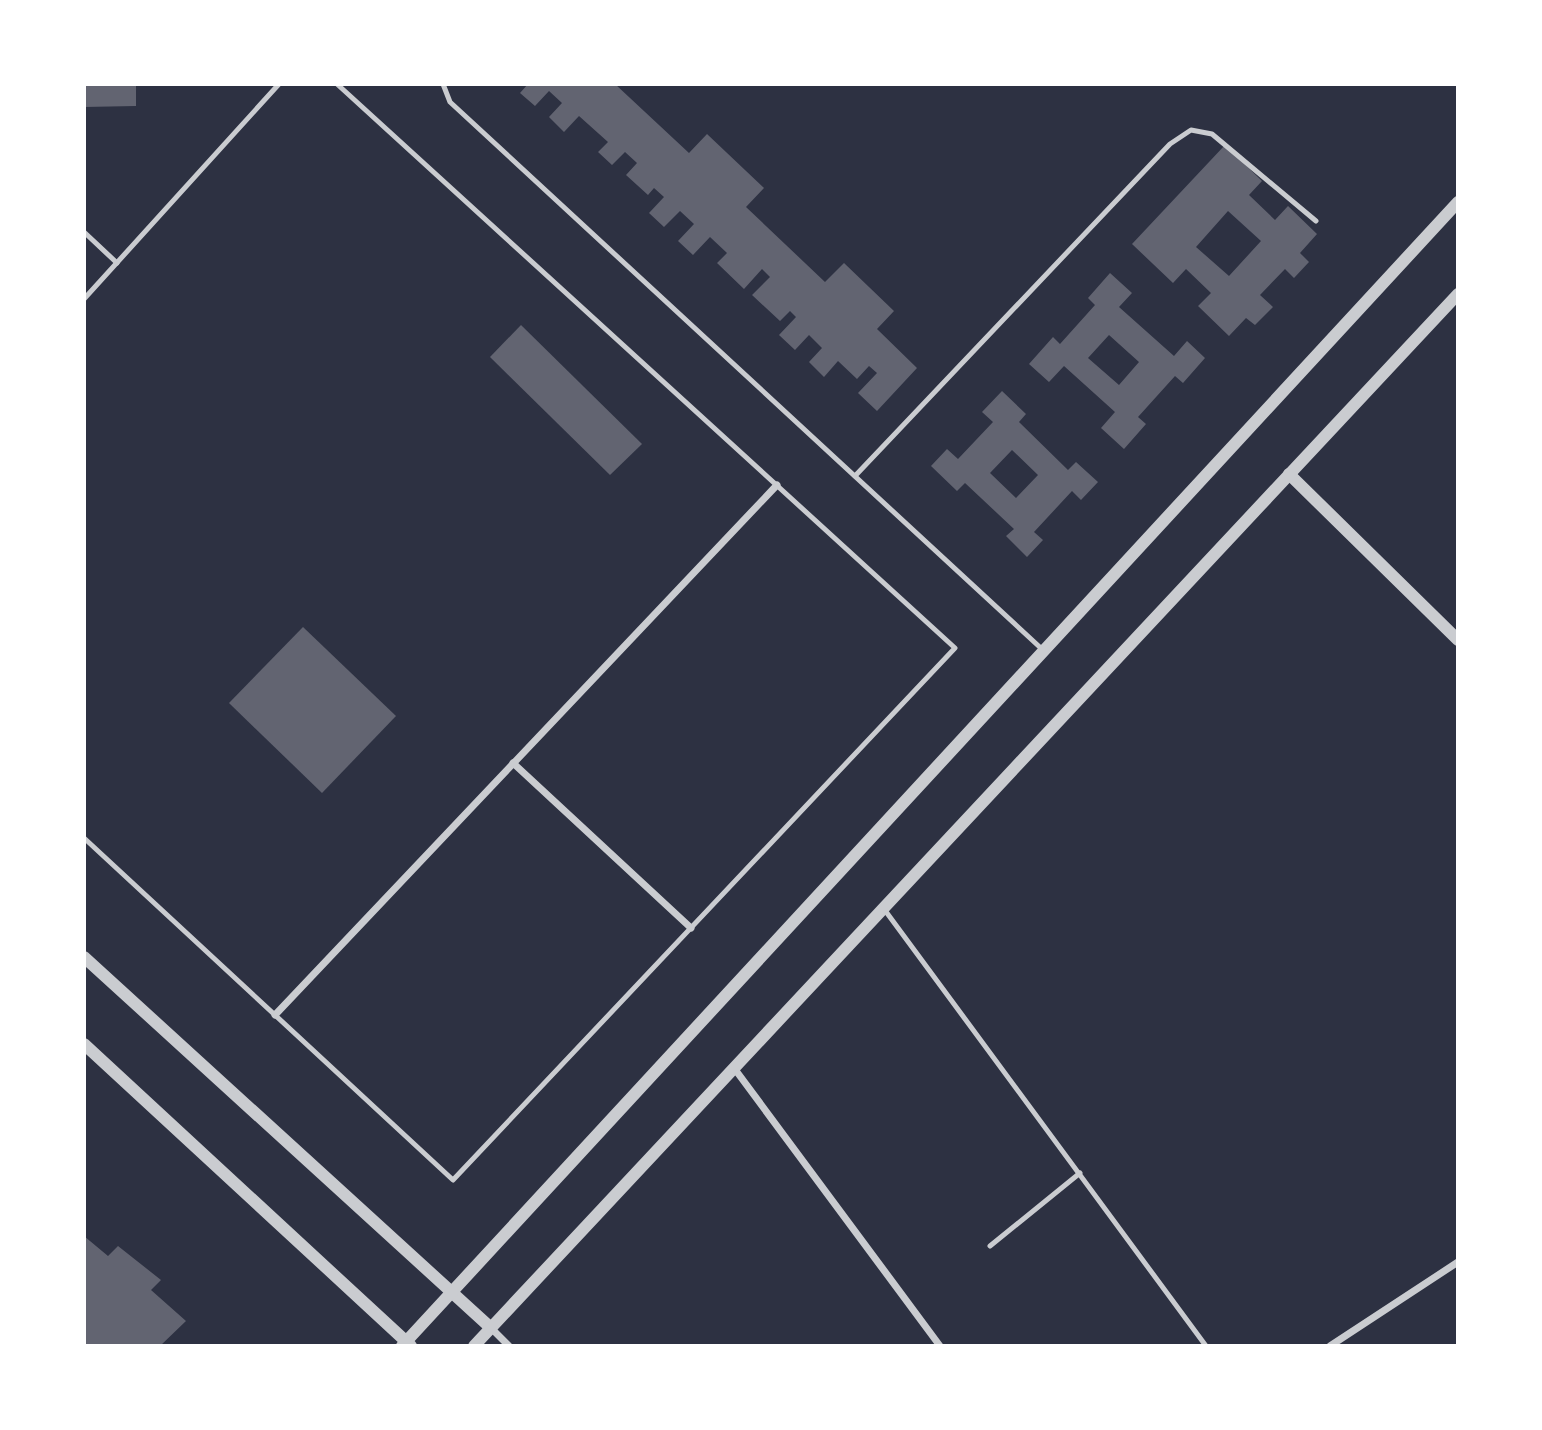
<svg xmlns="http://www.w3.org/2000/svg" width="1542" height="1430" viewBox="0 0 1542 1430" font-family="Jost,sans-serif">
<rect width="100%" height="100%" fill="#2d3142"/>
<!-- building -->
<g fill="#626471" fill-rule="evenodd">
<path d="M84,84H136V106L84,107Z"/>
<path d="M528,84H615L689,153L707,134L764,188L746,207L825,282L844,263L894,311L877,329L917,368L877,411L858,393L877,373L869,366L857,379L838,361L824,377L809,362L822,348L809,335L795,350L779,335L796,317L790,311L780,321L752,295L770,277L762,269L744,289L717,263L727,253L710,237L693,255L678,241L694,224L680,211L664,227L649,213L664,197L654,188L648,195L626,175L637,163L625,152L612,165L598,152L608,142L579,116L564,132L549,117L562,103L549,91L535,106L520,93Z"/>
<path d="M1225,145L1262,181L1249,195L1275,220L1288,206L1317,234L1300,253L1309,262L1294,278L1285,269L1260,295L1273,307L1255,325L1246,318L1229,336L1198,306L1211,293L1186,269L1173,283L1132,244ZM1228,211L1261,241L1229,276L1196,247Z"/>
<path d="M1110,273L1132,293L1119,307L1174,356L1187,341L1205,358L1183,383L1175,376L1138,417L1146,424L1124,449L1101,428L1115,412L1064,366L1049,382L1029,364L1053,337L1060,344L1095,305L1088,298ZM1109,335L1139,362L1119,385L1088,358Z"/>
<path d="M521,325L642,444L610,475L490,357Z"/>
<path d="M1002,391L1026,414L1019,422L1068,470L1076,462L1098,482L1081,500L1072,491L1034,532L1043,540L1027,557L1006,536L1014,529L965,483L957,491L931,466L947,449L958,459L993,422L982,412ZM1012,450L1038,475L1016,498L990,473Z"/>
<path d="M303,627L396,716L322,793L229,703Z"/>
<path d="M84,1236L108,1256L118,1246L161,1280L151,1290L186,1321L160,1346H84Z"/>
</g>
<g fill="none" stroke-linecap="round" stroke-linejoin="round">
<!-- service -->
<g stroke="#caccd0" stroke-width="5">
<path d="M443,84L450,102L1044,651"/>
<path d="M84,232L117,263"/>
<path d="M84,299L279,84"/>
<path d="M855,476L1170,144L1191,130L1212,134L1316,221"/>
<path d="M84,838L453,1180L955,648L337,84"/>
<path d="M884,909L1206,1346"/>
<path d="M990,1246L1080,1173"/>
</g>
<!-- minor -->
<g stroke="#caccd0" stroke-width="7">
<path d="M513,763L691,928"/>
<path d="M275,1015L777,485"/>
<path d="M734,1068L940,1346"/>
<path d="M491,1328L509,1346"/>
<path d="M1330,1346L1458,1262"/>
</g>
<!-- tertiary -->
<g stroke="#caccd0" stroke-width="12">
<path d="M1289,474L1458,640"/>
<path d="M84,957L491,1328"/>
<path d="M84,1044L411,1346"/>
<path d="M402,1346L1458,202"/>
<path d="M474,1346L1458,294"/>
</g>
</g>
<!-- border -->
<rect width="1542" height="1430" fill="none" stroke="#ffffff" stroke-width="172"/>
</svg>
